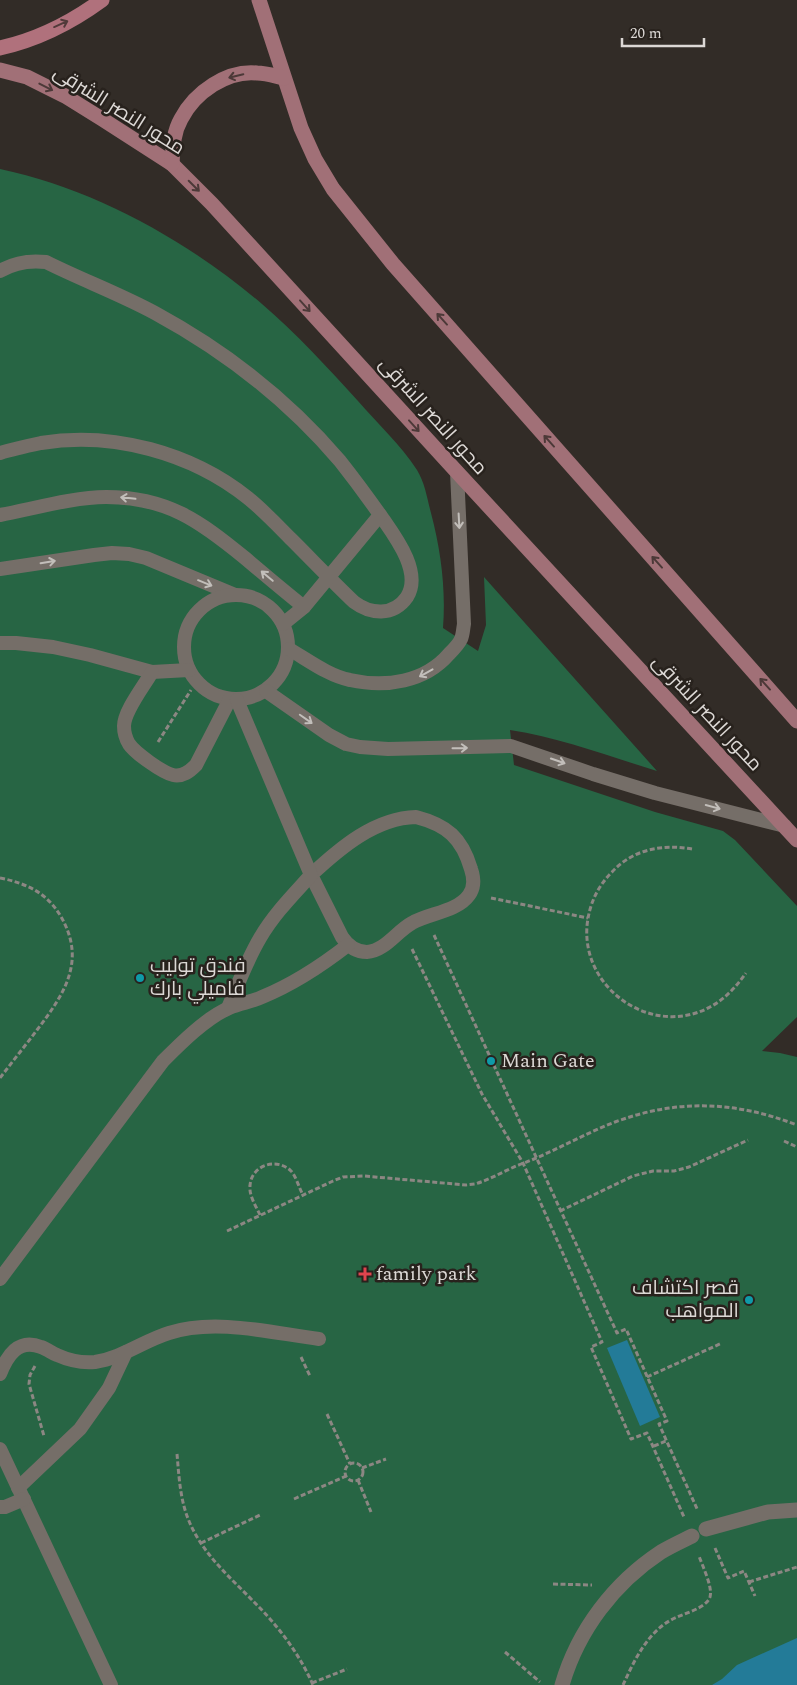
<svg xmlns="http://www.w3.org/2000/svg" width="797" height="1685" viewBox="0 0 797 1685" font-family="Spectral,Cairo,serif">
<rect width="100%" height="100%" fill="#322c27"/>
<!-- green -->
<path fill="#276544" d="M0,169C95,189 188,241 262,304C295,332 329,369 358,401C377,423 401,445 417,470C425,483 427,498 431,513C441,551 446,589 443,628L478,651L486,625L484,577L657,771C608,756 561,738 510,730L514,765L655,812L723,831L735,840L797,906V1017L762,1051L780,1053L797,1057V1685H0Z"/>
<!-- water -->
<g fill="#237b98">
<path d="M627,1340L660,1417L640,1426L607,1348Z"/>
<path d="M797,1638V1685H712L722,1679L737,1665Z"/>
</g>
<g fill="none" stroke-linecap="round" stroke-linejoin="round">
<!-- path -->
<g stroke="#8c8783" stroke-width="3" stroke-dasharray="5 2.5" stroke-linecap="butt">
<path d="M158,742L191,690"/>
<path d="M692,849C663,844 633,849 612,872C597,887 589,905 587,926C582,990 653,1038 710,1007C725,999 736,987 746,973"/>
<path d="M0,878C25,883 46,892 60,915C87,960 65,993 37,1030C25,1046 12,1062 0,1078"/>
<path d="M491,898L588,918"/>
<path d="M434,935L617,1333L626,1329L667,1421L659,1424L698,1511"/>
<path d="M412,949L482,1094L523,1163L602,1342L591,1347L631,1439L647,1433L684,1517"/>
<path d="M784,1141L797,1147"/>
<path d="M560,1211L633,1176L653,1171H674L689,1167L748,1140"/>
<path d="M260,1215C256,1206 249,1196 250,1186C251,1165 277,1157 291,1171C296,1176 299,1188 303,1195"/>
<path d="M227,1231L333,1181L343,1177L364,1176L466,1185L475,1184C492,1179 507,1169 524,1163C555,1151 584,1134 615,1122C677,1099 735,1101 797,1125"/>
<path d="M301,1357L310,1376"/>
<path d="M35,1366L30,1375L29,1384L44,1436"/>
<path d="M647,1377L722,1343"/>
<path d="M327,1414L350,1464"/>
<path d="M654,1446L666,1441"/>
<path d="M177,1454C179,1476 180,1500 189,1521C203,1555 232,1579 256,1604C279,1627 300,1655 313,1685"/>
<circle cx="354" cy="1472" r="9"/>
<path d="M362,1468L386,1459"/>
<path d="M358,1480L371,1512"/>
<path d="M294,1499L346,1476"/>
<path d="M201,1543L260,1515"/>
<path d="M715,1548L728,1578L744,1571L755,1596"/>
<path d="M749,1582L797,1567"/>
<path d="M553,1584L592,1585"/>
<path d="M505,1652L540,1682"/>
<path d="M312,1683L347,1669"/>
<path d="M623,1685C634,1661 647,1633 671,1620C681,1614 706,1609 710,1597C713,1587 702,1565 699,1556"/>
</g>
<!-- service -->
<g stroke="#756e68" stroke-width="14">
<path d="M0,271C15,262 29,260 46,262C82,280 120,294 155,313C225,351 289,401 340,461C355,480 369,499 383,519C397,539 422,573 407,597C393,617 370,614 354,602C333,582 313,561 292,540C278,526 264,511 248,498C192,453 112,431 41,443C27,446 13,449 0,453"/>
<path d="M0,515C32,509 74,497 106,497C167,497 200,521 245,558C265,575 284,591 304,607"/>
<path d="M0,569L94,555L112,553L129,554L146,558L235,595"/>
<circle cx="236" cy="647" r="52"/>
<path d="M283,624L304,607L380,515"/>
<path d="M0,643H16L53,647L90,655L152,672L189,670"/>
<path d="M289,649C308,660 329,676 350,680C386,688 425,682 449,654C453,650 459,644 461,639C463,635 463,629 464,624L457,472"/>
<path d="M152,672C144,686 124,711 124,726C124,732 126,739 129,744C135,753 163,773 173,775C183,777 190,771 196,765L230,699"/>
<path d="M266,691L329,735L346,744L360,747L388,749L511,746L593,774L655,793L785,826"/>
<path d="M416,817C447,825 462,838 471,869C474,878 475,887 469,895C457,912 429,913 412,923C397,931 385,951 367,952C356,952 348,946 342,937L311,875C340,848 375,818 416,817Z"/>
<path d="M228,1008C238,984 247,960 260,938C274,914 293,895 311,875L237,700"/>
<path d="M0,1279L163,1061C181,1043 206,1018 229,1008C240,1003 252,1002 262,997C294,984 321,966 348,945"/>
<path d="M0,1374C7,1356 18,1338 41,1347C47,1349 52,1353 57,1355C68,1360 83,1363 95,1362C122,1358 143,1341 169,1333C215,1318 272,1333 319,1339"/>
<path d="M0,1449L111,1685"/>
<path d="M18,1488L80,1429L109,1388L126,1352"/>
<path d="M0,1507H5L24,1499"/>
</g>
<!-- pedestrian -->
<g stroke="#756e68" stroke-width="15">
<path d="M706,1529L768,1512L797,1510"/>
<path d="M562,1685C578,1630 614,1583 661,1552C671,1546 682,1541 692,1536"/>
</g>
<!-- primary -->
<g stroke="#a17077" stroke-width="15">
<path d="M259,0L301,128L315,159L333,189L393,264L797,721"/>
<path d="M0,70L27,77L65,96L102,119L172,164L212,204L457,472L797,840"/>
<path d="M172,164C173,148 173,133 181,119C195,92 227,70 257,73C266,73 275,76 284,78"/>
</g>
<!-- trunk -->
<path stroke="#b0717c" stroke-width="15" d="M0,48C36,40 72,22 102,0"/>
</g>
<!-- one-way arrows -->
<defs><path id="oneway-shaft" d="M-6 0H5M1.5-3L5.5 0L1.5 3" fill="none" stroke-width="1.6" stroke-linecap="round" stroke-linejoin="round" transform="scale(1.25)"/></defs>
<use stroke="#513a3a" href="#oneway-shaft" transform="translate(61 24) rotate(-24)"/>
<g stroke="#4c3938">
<use href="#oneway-shaft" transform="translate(236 76) rotate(167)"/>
<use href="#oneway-shaft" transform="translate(46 87) rotate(27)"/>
<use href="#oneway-shaft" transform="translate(194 186) rotate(45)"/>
<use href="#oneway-shaft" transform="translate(305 306) rotate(48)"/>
<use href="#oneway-shaft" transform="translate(442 319) rotate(-132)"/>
<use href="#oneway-shaft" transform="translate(414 426) rotate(48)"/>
<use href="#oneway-shaft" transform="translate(549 441) rotate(-132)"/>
<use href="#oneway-shaft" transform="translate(657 562) rotate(-132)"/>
<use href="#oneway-shaft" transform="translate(765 684) rotate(-132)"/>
</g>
<g stroke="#c2beba">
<use href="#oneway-shaft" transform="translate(128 498) rotate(-174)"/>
<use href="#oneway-shaft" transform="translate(459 521) rotate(87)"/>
<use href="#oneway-shaft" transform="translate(48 562) rotate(-9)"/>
<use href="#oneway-shaft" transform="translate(267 576) rotate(-140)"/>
<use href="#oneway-shaft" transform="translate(205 583) rotate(22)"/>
<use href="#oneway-shaft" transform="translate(426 673) rotate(151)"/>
<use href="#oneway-shaft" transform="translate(306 719) rotate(35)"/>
<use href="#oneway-shaft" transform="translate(460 748) rotate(-1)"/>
<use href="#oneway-shaft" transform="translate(558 761) rotate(19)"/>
<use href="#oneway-shaft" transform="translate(713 807) rotate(15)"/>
</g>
<!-- markers -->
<g fill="#0f9aa8" stroke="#28221d" stroke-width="2">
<circle cx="140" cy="978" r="5"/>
<circle cx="491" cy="1061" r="5"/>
<circle cx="749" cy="1300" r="5"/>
</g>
<path fill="#e0444e" stroke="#28221d" stroke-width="2" d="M362.5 1266.5h5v5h5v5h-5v5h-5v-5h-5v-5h5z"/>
<g text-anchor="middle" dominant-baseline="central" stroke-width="5" stroke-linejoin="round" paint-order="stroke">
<!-- street labels -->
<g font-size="20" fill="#dcd8d5" stroke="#28221d">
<text transform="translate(119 110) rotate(32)">محور النصر الشرقى</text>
<text transform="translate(433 416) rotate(48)">محور النصر الشرقى</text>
<text transform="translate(707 713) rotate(47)">محور النصر الشرقى</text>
</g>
<!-- poi labels -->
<g font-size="20" fill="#dcd8d5" stroke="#28221d" text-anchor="start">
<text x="150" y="966">فندق توليب<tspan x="150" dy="23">فاميلي بارك</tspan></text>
<text x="501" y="1061">Main Gate</text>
<text x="376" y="1274">family park</text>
<text x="739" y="1288" text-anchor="end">قصر اكتشاف<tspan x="739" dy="23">المواهب</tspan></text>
</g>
</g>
<!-- scale -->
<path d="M622 38v8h82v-8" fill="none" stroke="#dcd8d5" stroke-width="2.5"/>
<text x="630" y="38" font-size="15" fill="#dcd8d5" stroke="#28221d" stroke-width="4" paint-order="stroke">20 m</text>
</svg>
